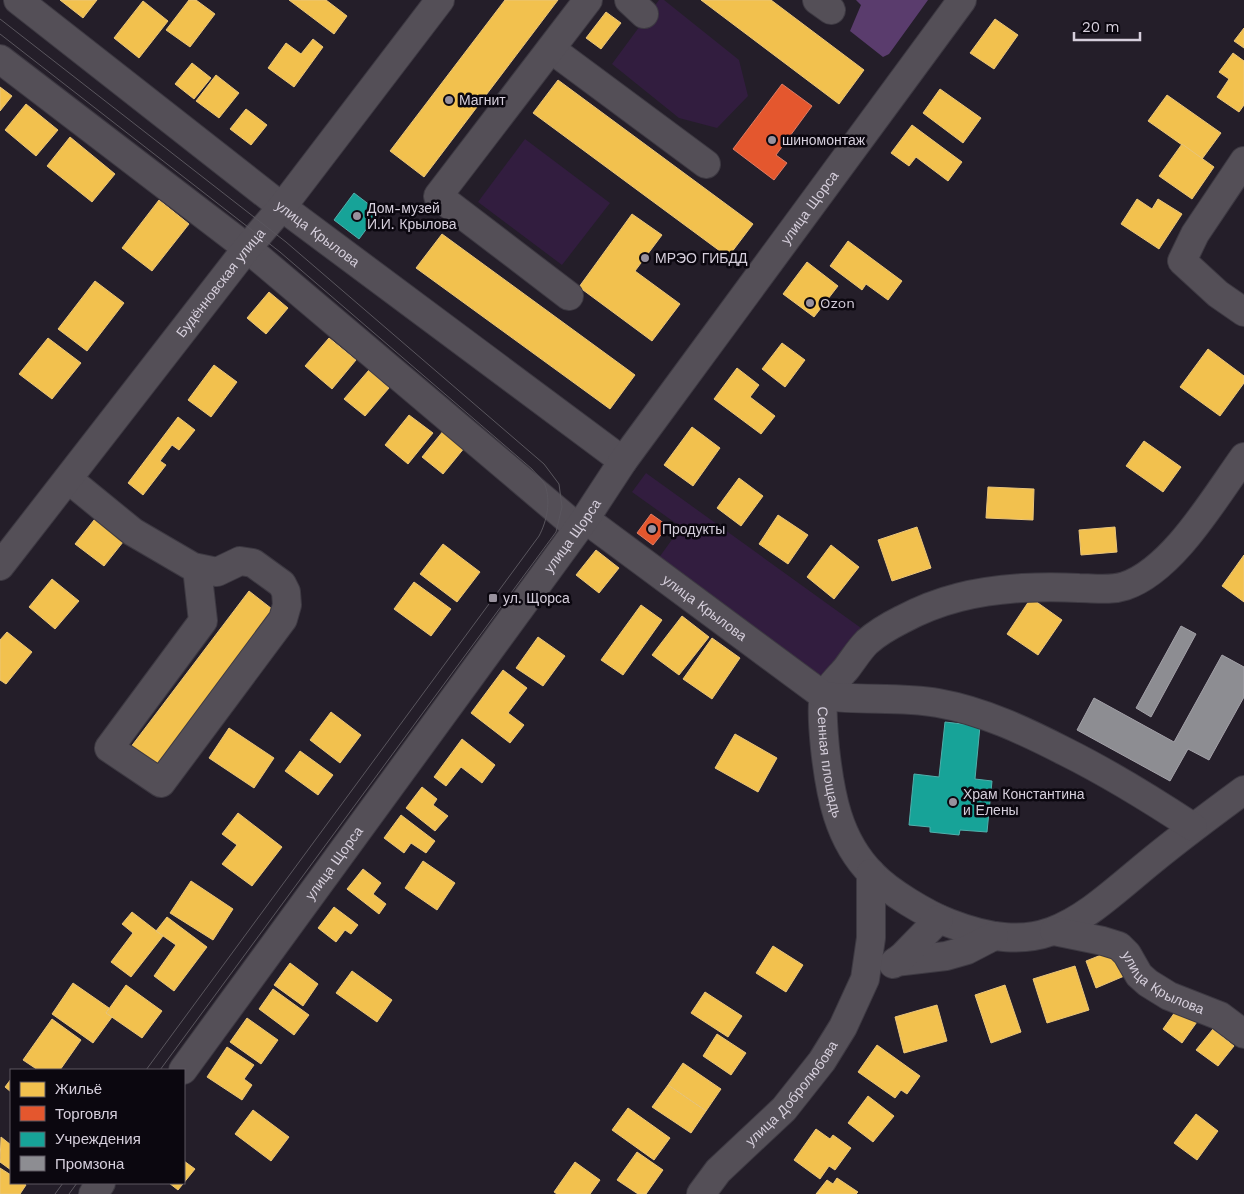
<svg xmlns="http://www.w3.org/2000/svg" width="1244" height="1194" viewBox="0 0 1244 1194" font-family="'Work Sans',sans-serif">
<rect width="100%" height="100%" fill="#241e29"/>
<!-- green -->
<g fill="#321d3f">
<path d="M659,0H664L739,60L748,96L717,128L679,118L612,64Z"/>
<path d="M525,139L610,203L562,265L478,202Z"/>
<path d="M646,473L861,628L824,679L658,559L681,527L632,492Z"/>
</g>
<!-- forest -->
<path fill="#5a3c6d" d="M856,0H928L889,54L883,57L850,31L861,5Z"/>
<!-- homes -->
<g fill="#f2c14e" stroke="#eac579">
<path d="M60,0H97L83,18Z"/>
<path d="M189,0H196L215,14L190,47L166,30Z"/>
<path d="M289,0H326L347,16L334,34Z"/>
<path d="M505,0H558L424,177L390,151Z"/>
<path d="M701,0H771L864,70L839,104Z"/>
<path d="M143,1L168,21L139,58L114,38Z"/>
<path d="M606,12L621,23L601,49L586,38Z"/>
<path d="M995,19L1018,35L994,69L970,53Z"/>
<path d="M1244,28V48L1234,41Z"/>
<path d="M313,39L323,47L294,87L268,68L286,43L301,54Z"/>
<path d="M1233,53L1244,61V105L1239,112L1217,97L1229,79L1219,72Z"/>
<path d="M192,63L211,78L194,99L175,84Z"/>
<path d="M216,75L239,93L219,118L196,101Z"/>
<path d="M558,80L753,224L728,257L533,113Z"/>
<path d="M0,87L12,96L0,111Z"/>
<path d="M940,89L981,118L963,143L923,113Z"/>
<path d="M1167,95L1221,133L1202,159L1148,121Z"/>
<path d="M26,104L58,130L36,156L5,130Z"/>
<path d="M246,109L267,125L251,145L230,129Z"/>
<path d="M912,125L962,162L948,181L916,157L909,166L891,153Z"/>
<path d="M70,137L115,174L92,202L47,166Z"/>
<path d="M1182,144L1214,167L1192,199L1159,176Z"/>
<path d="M1137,199L1152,209L1158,199L1182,214L1159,249L1121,224Z"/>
<path d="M159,200L189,224L152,271L122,248Z"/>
<path d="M632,214L662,235L635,271L680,304L652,341L579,287Z"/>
<path d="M442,234L635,375L610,409L416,268Z"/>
<path d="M848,241L902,281L888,300L866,284L862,290L830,266Z"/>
<path d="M807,262L838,286L814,317L783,294Z"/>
<path d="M95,281L124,303L87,351L58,329Z"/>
<path d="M269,292L288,308L266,334L247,318Z"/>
<path d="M48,338L81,363L52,399L19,374Z"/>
<path d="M329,338L356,360L332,389L305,366Z"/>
<path d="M782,343L805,360L785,387L762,369Z"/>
<path d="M1208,349L1244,376V383L1220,416L1180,387Z"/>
<path d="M214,365L237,382L211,417L188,400Z"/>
<path d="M737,368L759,385L750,397L775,416L761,434L714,399Z"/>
<path d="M369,370L389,388L365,416L344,399Z"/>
<path d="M409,415L433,433L408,464L385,445Z"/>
<path d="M178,417L195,430L179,450L172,445L160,461L166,465L143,495L128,483Z"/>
<path d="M692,427L720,448L693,486L664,465Z"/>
<path d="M444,430L465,447L443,474L422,457Z"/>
<path d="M1144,441L1181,467L1163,492L1126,466Z"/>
<path d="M739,478L763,496L741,526L717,508Z"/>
<path d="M988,487L1034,489L1033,520L986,518Z"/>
<path d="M98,515L127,537L104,566L75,544Z"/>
<path d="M778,515L808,535L788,564L759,544Z"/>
<path d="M917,527L931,568L892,581L878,540Z"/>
<path d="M1115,527L1117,552L1081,555L1079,530Z"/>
<path d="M443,544L480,572L457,602L420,574Z"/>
<path d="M831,545L859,567L834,599L807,577Z"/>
<path d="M596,550L619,568L599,593L576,575Z"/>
<path d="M1244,555V602L1222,586Z"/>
<path d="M52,579L79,601L55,629L29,607Z"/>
<path d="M414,582L451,609L431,636L394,609Z"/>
<path d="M249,591L281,616L160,776L127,752Z"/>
<path d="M1031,598L1062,620L1038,655L1007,634Z"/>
<path d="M641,605L662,620L623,675L601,660Z"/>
<path d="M682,616L709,637L679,675L652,655Z"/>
<path d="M7,632L32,652L6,684L0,680V640Z"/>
<path d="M538,637L565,656L543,686L516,668Z"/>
<path d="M712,638L740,658L712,699L683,679Z"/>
<path d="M503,670L527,688L508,713L524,725L510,743L471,713Z"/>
<path d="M331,712L361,735L340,763L310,740Z"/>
<path d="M229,728L274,758L254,788L209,758Z"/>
<path d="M735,734L777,758L758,792L715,768Z"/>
<path d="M462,739L495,765L482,783L461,767L446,786L434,777Z"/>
<path d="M300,751L333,775L318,795L285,771Z"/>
<path d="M422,787L437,799L433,805L448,816L435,831L406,808Z"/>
<path d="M238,813L282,847L252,886L222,864L237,845L222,834Z"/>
<path d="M401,815L435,841L426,853L411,843L404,853L384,838Z"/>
<path d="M423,861L455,883L437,910L405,888Z"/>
<path d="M363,869L381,883L373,894L386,904L379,914L347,889Z"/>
<path d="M191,881L233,909L213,940L170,913Z"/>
<path d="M334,907L358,925L351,934L345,930L336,942L318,928Z"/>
<path d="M132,912L163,936L131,977L111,962L133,933L122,924Z"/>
<path d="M167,917L207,947L174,991L154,976L176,945L156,931Z"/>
<path d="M773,946L803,965L786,992L756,973Z"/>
<path d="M1119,948L1129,974L1096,988L1086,961Z"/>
<path d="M290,963L318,984L303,1006L274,985Z"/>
<path d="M1075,966L1089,1010L1047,1023L1033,979Z"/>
<path d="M352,971L392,1000L377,1022L336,993Z"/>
<path d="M73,983L109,1008L106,1013L112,1017L93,1043L52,1014Z"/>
<path d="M126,985L162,1011L142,1038L106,1013Z"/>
<path d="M1005,985L1021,1032L991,1043L975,995Z"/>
<path d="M273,989L309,1015L294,1035L259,1009Z"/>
<path d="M705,992L742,1016L728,1037L691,1013Z"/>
<path d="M937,1005L947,1041L904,1053L895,1017Z"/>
<path d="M1180,1005L1199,1019L1182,1043L1163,1029Z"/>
<path d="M247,1018L278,1040L261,1064L230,1042Z"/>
<path d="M52,1019L81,1040L60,1070H38L23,1060Z"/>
<path d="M1213,1029L1234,1046L1218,1066L1196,1050Z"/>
<path d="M717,1034L746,1053L731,1075L703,1056Z"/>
<path d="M877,1045L920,1076L907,1094L901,1090L895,1098L858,1072Z"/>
<path d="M227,1047L254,1065L244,1079L252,1085L242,1100L207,1077Z"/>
<path d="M683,1063L721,1089L706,1111L668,1085Z"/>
<path d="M11,1079V1092L5,1087Z"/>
<path d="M668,1085L706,1111L691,1133L652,1107Z"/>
<path d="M868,1096L894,1116L873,1142L848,1123Z"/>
<path d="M628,1108L670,1138L654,1160L612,1130Z"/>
<path d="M253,1110L289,1137L271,1161L235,1134Z"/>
<path d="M1196,1114L1218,1131L1197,1160L1174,1143Z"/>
<path d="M816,1129L830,1139L833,1135L851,1148L835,1170L829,1166L820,1179L794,1160Z"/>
<path d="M1,1137L11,1145V1170L0,1162Z"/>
<path d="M637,1152L663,1170L646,1194H638L617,1180Z"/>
<path d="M184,1161L195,1169L178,1190L169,1183H184Z"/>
<path d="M575,1162L600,1180L590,1194H557L554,1192Z"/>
<path d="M0,1168L11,1175V1183H23L26,1185L20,1194H0Z"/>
<path d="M837,1178L858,1192L856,1194H816L827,1180L833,1184Z"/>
</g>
<!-- shops -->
<g fill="#e4572e" stroke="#e07b62">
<path d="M782,84L812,106L776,155L787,163L774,180L733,149Z"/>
<path d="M651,514L668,526L653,545L637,533Z"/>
</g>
<!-- public -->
<g fill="#17a398" stroke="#50b0ac">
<path d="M354,193L379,212L359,239L334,220Z"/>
<path d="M945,722L980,726L975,779L992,781L987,832L960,830L959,835L930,832V827L909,825L914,774L939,777Z"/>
</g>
<!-- industry -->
<g fill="#8d8d92" stroke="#a3a1a8">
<path d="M1181,626L1196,634L1151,717L1136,708Z"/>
<path d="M1222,655L1244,667V697L1209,760L1188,749L1170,781L1077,730L1094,698L1174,742Z"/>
</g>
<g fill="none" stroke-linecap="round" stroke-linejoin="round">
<!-- minor casing -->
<g stroke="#3d3942" stroke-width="30">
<g id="minor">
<path id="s1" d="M18,0L282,207L623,461"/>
<path d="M629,0L644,14"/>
<path d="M817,0L831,10"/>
<path d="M551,49L706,164"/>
<path d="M0,59L247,248L578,528"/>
<path d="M1244,161L1195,234L1182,261L1218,294L1244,312"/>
<path d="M569,296L438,196L588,0"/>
<path id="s2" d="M1244,457C1215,497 1173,570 1125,586C1110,591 1094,588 1079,588C1060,587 1041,587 1022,588C977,591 940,599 901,620C889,626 877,633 867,642C859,650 853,660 846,669C840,676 827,689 824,696C821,704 824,738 825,748C830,794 838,840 872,874C889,892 926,914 949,923C1041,959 1076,924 1144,867C1176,840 1210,815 1244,790"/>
<path d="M68,479L133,532L193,567L217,572L240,561L253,563L282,584L286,592L287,605L283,619L161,783L109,748L203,621L197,568"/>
<path id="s3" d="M585,519L824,696C862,701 900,696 938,703C983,711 1025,731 1066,752C1110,774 1152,800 1193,827"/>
<path id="s4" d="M0,566L247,248L282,207L440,0"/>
<path id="s5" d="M1054,931L1103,941L1119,946L1127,954L1139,975L1148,983L1169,996L1220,1016L1244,1034"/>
<path d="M895,962L946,956L967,950L994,936"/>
<path d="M893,964L903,956L939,919"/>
<path id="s6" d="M183,1070L585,519L623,461L962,0"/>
<path d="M93,1194L101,1183"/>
<path id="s7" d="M701,1194L718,1171L784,1109L822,1061L843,1027L865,979L871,938V873"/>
</g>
</g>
<!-- minor -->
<use href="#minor" stroke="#544f57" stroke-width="28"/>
<!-- tram -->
<g stroke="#5a565e" stroke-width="1">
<path d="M0,19L286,242L544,464L559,484L562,507L556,532L160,1070"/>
<path d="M0,34L280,252L532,469C536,474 543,480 545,485C551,501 547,521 539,536L146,1070"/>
<path d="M55,1194L63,1183"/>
<path d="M69,1194L77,1183"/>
</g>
</g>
<!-- markers -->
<g fill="#98919d" stroke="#0b070f" stroke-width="2">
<circle cx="449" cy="100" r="5"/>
<circle cx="772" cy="140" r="5"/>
<circle cx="357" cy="216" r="5"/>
<circle cx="645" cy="258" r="5"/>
<circle cx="810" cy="303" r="5"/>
<circle cx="652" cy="529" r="5"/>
<rect x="488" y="593" width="10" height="10" rx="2.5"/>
<circle cx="953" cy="802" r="5"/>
</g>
<g text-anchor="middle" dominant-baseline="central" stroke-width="5" stroke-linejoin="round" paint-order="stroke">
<!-- poi labels -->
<g font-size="14" fill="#d6cfdc" stroke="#0b070f" text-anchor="start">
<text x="459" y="100">Магнит</text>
<text x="782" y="140">шиномонтаж</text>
<text x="367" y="208">Дом-музей<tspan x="367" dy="16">И.И. Крылова</tspan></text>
<text x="655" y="258">МРЭО ГИБДД</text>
<text x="820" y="303">Ozon</text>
<text x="662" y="529">Продукты</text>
<text x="503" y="598">ул. Щорса</text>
<text x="963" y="794">Храм Константина<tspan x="963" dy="16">и Елены</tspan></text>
</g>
<!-- street labels -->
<g font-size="14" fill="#d6cfdc" stroke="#0b070f">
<text stroke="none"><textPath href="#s6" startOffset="1066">улица Щорса</textPath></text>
<text stroke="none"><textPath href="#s1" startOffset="380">улица Крылова</textPath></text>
<text stroke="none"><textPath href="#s4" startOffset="359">Будённовская улица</textPath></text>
<text stroke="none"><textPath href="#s6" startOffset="661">улица Щорса</textPath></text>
<text stroke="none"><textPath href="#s3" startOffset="149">улица Крылова</textPath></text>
<text stroke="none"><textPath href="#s2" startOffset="584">Сенная площадь</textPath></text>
<text stroke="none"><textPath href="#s6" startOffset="256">улица Щорса</textPath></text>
<text stroke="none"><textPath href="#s5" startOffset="126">улица Крылова</textPath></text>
<text stroke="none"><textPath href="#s7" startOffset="136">улица Добролюбова</textPath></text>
</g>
</g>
<!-- legend -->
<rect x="10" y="1069" width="175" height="115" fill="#0b070f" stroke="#5c5761"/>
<rect x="20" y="1082" width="25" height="15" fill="#f2c14e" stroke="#5c5761"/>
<text x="55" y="1094" font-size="15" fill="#d6cfdc">Жильё</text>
<rect x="20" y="1106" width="25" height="15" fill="#e4572e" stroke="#5c5761"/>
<text x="55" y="1119" font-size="15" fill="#d6cfdc">Торговля</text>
<rect x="20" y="1132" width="25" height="15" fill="#17a398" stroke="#5c5761"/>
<text x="55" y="1144" font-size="15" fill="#d6cfdc">Учреждения</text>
<rect x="20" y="1156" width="25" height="15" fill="#8d8d92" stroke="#5c5761"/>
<text x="55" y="1169" font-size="15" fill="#d6cfdc">Промзона</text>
<!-- scale -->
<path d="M1074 32v8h66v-8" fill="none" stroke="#d6cfdc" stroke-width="2.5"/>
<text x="1082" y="32" font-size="15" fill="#d6cfdc" stroke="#0b070f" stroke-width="4" paint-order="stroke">20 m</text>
</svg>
